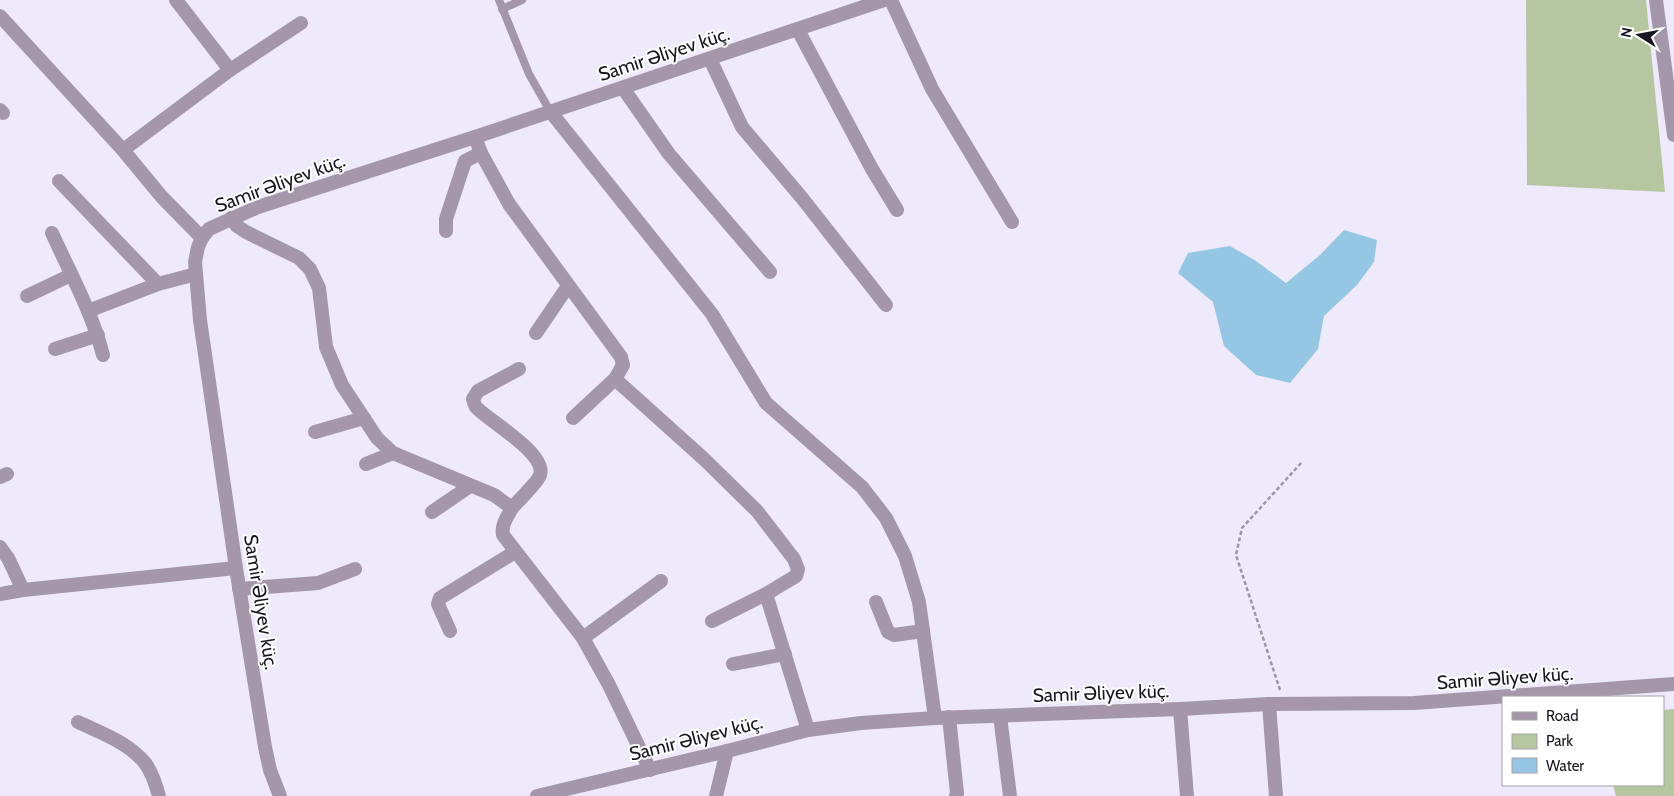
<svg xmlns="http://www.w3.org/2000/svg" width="1674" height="796" viewBox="0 0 1674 796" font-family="Cabin,sans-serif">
<rect width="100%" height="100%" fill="#eeeafb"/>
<!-- green -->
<g fill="#b6c6a0">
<path d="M1526,0H1646L1665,192L1527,185Z"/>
<path d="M1674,709V796H1616L1613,785H1663V710Z"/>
</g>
<!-- water -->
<path fill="#95c7e5" d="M1344,230L1377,240L1374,262L1357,285L1324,316L1318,349L1290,383L1256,375L1224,346L1213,302L1178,273L1188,253L1230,246L1256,261L1286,283L1320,255Z"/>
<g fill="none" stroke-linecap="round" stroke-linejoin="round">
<!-- path -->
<path stroke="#9b97a6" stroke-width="2.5" stroke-dasharray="4 2.5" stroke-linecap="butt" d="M1280,690L1236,555L1242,528L1302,462"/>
<!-- service -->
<g stroke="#a497a9" stroke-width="8">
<path d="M499,0L529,74L550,111"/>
<path d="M502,9L522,0"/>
</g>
<!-- minor -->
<g stroke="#a497a9" stroke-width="14">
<path d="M176,0L230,70"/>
<path d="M891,0L932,89L1012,222"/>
<path d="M0,16L123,150L161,196L202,238"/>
<path d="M798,30L872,169L897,210"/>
<path d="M710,59L742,127L802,198L886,305"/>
<path d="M623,88L669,154L770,272"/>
<path d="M0,110L3,113"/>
<path d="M550,111L712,314L766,403L862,487L886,518L905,556L919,602L935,718"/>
<path d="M475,137L481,153L509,204L621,357L623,365L615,379L704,459L757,511L794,559L798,569L796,576L766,594L808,730"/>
<path d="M123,150L230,70L301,23"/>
<path d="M59,181L158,284"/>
<path d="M231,218L237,226L246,232L299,258L310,269L319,288L326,347L342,385L377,438L393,453L494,495L512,508C507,517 501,525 503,535L583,638L609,685L650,770"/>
<path d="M446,231V219L465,161L481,153"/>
<path d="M52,233C70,273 92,312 103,355"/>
<path d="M27,296L71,275"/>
<path d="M88,311L158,284L196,274"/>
<path d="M536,333L568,286"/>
<path d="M55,349L98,335"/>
<path d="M573,418L615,379"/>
<path d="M315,432L364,418"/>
<path d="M366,464L393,453"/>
<path d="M0,477L7,474"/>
<path d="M512,508C518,501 538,482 540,475C547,454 491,422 478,409C475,407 474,403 473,399L478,391L519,369"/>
<path d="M432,512L470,486"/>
<path d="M0,547L8,558L23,590"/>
<path d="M239,589L318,583L355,569"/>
<path d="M0,594L23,590L236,568"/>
<path d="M876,602L888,632L894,635L923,631"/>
<path d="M712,621L766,594"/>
<path d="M450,631L438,604L440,598L515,552"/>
<path d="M583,638L661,581"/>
<path d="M733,664L785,654"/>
<path d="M1269,704L1276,796"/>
<path d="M1180,709L1187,796"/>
<path d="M1000,716L1010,796"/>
<path d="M949,717L957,793L956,796"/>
<path d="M78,722C101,733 128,742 145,763C152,772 156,785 159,796"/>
<path d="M280,796L270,770L265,747L236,568L200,320L195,262L198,247L202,238L209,229L258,207L475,137L884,0"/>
<path d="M537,796L727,751L808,730L861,723L935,718L1180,709L1269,704L1414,703L1674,684"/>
<path d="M716,796L727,751"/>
</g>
<!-- tertiary -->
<path stroke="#a497a9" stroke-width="14" d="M1656,0L1674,135"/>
</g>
<g text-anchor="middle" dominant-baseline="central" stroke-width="4" stroke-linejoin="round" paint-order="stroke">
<!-- street labels -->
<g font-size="19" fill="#181620" stroke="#fff">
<text transform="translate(664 54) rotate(-18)">Samir Əliyev küç.</text>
<text transform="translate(280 183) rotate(-20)">Samir Əliyev küç.</text>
<text transform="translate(261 602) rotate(81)">Samir Əliyev küç.</text>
<text transform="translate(1505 678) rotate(-4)">Samir Əliyev küç.</text>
<text transform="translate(1101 693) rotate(-2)">Samir Əliyev küç.</text>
<text transform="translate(696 738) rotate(-14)">Samir Əliyev küç.</text>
</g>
</g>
<!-- legend -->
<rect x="1502" y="696" width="162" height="90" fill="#ffffff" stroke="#a3a2a6"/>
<rect x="1512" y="712" width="25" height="8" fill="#a497a9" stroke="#a3a2a6"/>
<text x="1546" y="721" font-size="15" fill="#181620">Road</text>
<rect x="1512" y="734" width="25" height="15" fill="#b6c6a0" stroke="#a3a2a6"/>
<text x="1546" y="746" font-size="15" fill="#181620">Park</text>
<rect x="1512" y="758" width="25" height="15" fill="#95c7e5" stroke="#a3a2a6"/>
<text x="1546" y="771" font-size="15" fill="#181620">Water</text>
<!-- north arrow -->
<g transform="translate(1639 35) rotate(281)" stroke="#ffffff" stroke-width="4" paint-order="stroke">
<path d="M0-4L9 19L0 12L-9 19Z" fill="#181620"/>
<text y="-8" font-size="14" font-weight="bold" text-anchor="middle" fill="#181620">N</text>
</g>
</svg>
